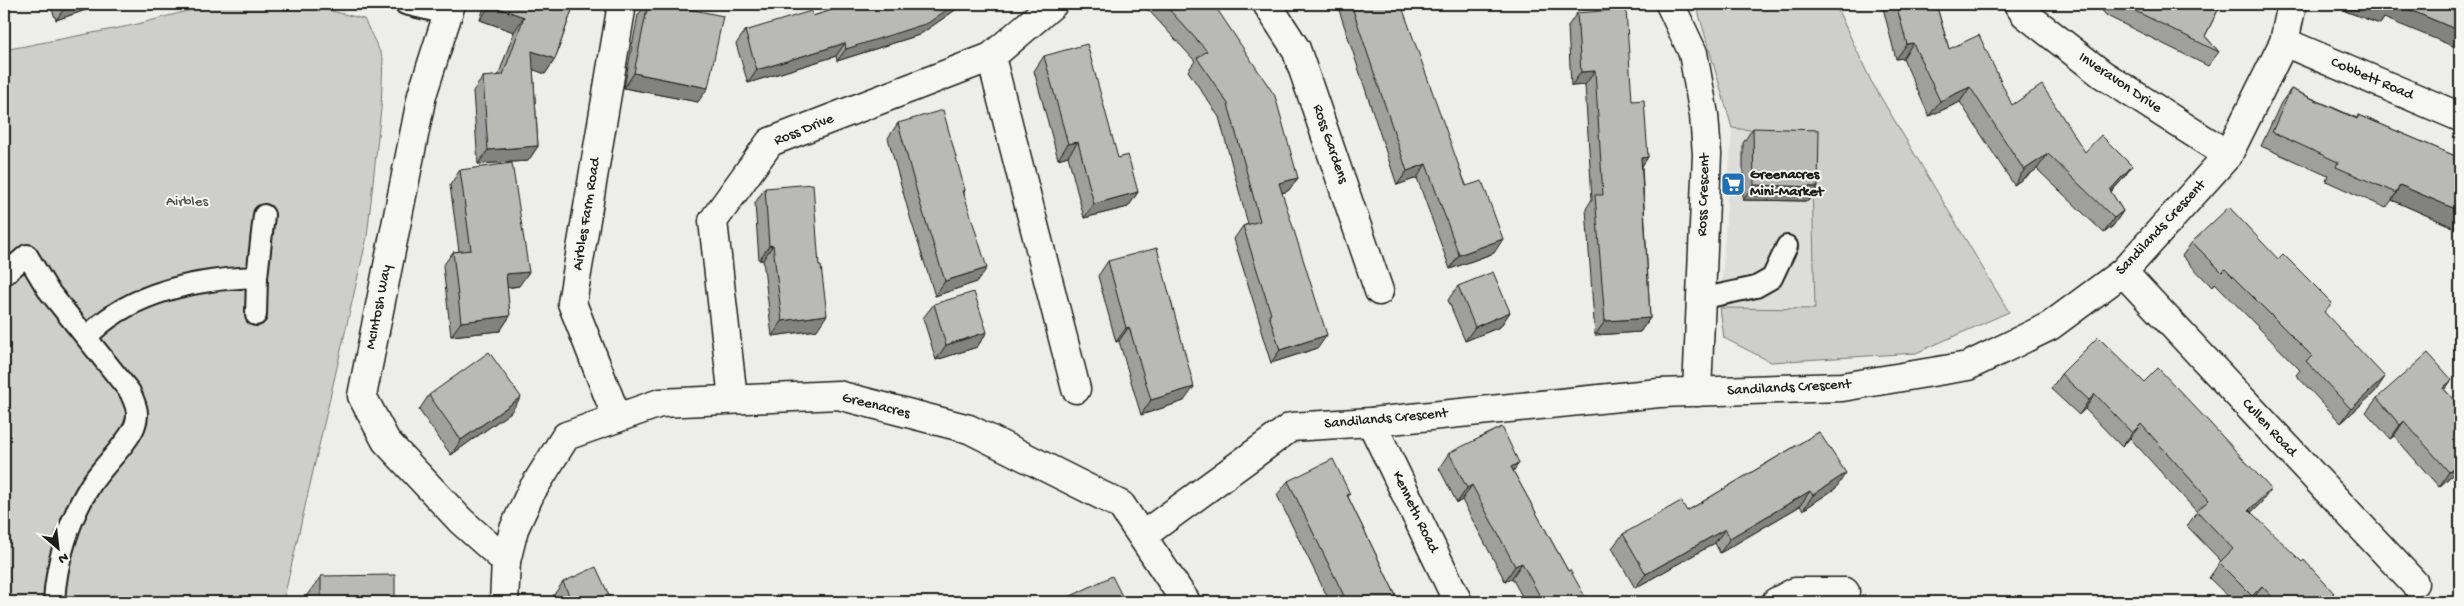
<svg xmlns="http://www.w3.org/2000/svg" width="2464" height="606" viewBox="0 0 2464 606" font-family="'Gochi Hand',sans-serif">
<rect width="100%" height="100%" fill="#edede9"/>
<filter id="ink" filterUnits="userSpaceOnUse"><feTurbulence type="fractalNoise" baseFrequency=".02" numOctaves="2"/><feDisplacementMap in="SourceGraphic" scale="10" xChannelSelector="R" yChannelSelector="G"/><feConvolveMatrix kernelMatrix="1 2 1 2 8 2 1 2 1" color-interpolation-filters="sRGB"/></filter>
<g filter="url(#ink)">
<!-- built -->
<path fill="#ddddda" d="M1732,128L1811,137L1815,309L1720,308Z"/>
<!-- green -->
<g fill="#cececb" stroke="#757574">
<path d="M214,4H303L364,19L383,58L381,109L367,237L283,602H4V50L134,25Z"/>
<path d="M1696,4H1835L1871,81L2009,312L1916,353L1771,362L1724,338L1720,308L1815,309L1811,137L1732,128Z"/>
</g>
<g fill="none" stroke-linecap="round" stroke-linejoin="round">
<!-- lane casing -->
<g stroke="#1c1c1c" stroke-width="24">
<g id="lane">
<path d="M405,4L447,14"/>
<path d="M4,275L27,255L48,290L130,392C135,404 140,412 135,425C130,441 100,469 90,486C69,519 56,563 54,602"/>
<path d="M1700,299L1756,287L1772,278L1787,246"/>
<path d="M256,315L257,277L264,215"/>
<path d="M87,337C129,292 197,279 257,277"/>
</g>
</g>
<!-- street casing -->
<g stroke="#1c1c1c" stroke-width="31">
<g id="street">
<path d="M451,4L422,95L362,396L386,441L461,521L506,561"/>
<path d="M1267,4L1296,49L1379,291"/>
<path d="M1670,4L1693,53L1704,115L1707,154L1697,392"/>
<path d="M2018,4L2025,14L2102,74L2228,155"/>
<path d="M2284,42L2460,117"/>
<path d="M991,57L1076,389"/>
<path d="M2123,272L2414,583"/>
<path d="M733,399L713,221L770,142L991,57L1053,4"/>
<path d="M617,418L572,303L622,4"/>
<path d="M1371,422L1458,602"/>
<path d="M1142,536L1291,427L1371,422L1659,393L1842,387L1968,366L2050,326L2123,272L2228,155L2284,42L2292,4"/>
<path d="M504,602L506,561L514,529L531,492L566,436L660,403L838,395L969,429L1121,505L1186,602"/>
<path d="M1776,602L1795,592H1845"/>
</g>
</g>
<!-- lane -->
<use href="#lane" stroke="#f6f6f2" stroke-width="20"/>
<!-- street -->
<use href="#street" stroke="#f6f6f2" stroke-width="28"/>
</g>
<!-- wall -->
<g fill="#9f9f9d" stroke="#1c1c1c">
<path d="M50,4H104L56,20Z"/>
<path d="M485,4H574L555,59L545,74L533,69L538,146L528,161L478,164L473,91L483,77L498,76L514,32L480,20Z"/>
<path d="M646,4H664L698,102L624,88L638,15Z"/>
<path d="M851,4H964L919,35L837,61L836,56L748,83L736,44L745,31L813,16Z"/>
<path d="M1143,4H1218L1215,8L1298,178L1288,191L1282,193L1318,348L1271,363L1260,328L1261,326L1234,239L1243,226L1248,224L1219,117L1188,71L1195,61Z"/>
<path d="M1337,4H1392L1494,253L1450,269L1417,178L1397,185Z"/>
<path d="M1882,4H1936L1949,49L2012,105L2085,152L2132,166L2122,180L2111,192L2123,211L2113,226L2104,233L2037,169L2014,185L1960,102L1929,116L1903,58L1896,59Z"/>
<path d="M2096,4H2221L2205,36L2219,52L2208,66L2107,16Z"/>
<path d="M2348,4H2460L2384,18L2380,24L2345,11Z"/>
<path d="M1577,13L1632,101L1648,157L1642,166L1650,318L1640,332L1595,335L1586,209L1592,199L1585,85L1571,86L1568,26Z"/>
<path d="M1044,56L1118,158L1138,192L1128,207L1084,218L1068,156L1058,159L1034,71Z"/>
<path d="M2291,89L2357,118L2359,115L2460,158V230L2392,200L2386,208L2326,181L2328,176L2261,146L2281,103Z"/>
<path d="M898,123L965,190L964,193L977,282L935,296L910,217L888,138Z"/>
<path d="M1753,128L1818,187L1808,201L1743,200V143Z"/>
<path d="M460,170L519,286L507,288L510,316L500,331L451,336L443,266L453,252L459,251L450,185Z"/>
<path d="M765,188L819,266L817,330L772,336L763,260H759L755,203Z"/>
<path d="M2192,242L2325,313L2375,392L2341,423L2296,375L2300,370L2215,283L2212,287L2182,256Z"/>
<path d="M1108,261L1184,401L1141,415L1119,341L1116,342L1098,276Z"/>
<path d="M1458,286L1510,312L1500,327L1465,341L1448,300Z"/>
<path d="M934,304L987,332L977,347L936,360L923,318Z"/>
<path d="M2098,337L2261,503L2251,512L2327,602H2253L2252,601L2251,602H2234L2209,578L2221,561L2187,526L2197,512L2130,438L2122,447L2085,409L2079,415L2051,389L2061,374Z"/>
<path d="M2445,390L2460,407V468L2439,487L2394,436L2390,439L2366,412L2377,398Z"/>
<path d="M429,395L511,412L451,455L419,410Z"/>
<path d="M1819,432L1836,488L1803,510L1800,506L1720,553L1715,543L1635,588L1612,548L1623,534L1687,511Z"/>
<path d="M1449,453L1519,463L1513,471L1568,571L1588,602H1525L1512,578L1505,581L1462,500L1457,503L1439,468Z"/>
<path d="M1288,481L1350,494L1348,497L1399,602H1330L1277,495Z"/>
<path d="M321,576L395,602H307V595Z"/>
<path d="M563,582L612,602H556L553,596Z"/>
</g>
<!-- shaded-wall -->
<g fill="#82827f" stroke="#1c1c1c">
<path d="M72,4H104L56,20L66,6Z"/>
<path d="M955,4H964L919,35L837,61L846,49Z"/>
<path d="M1326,4H1332L1324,7Z"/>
<path d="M1513,4H1548L1512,5Z"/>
<path d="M2350,4H2396L2460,31V49L2384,18L2380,24L2345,11Z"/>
<path d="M490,5L524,17L514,32L480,20Z"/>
<path d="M845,43L836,56L748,83L757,70Z"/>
<path d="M1913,43L1903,58L1896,59L1907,44Z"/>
<path d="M532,51L555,59L545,74L521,65Z"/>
<path d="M1595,71L1585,85L1571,86L1581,72Z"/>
<path d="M634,73L708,88L698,102L624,88Z"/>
<path d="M1970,87L1960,102L1929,116L1940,101Z"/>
<path d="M1078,142L1068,156L1058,159L1068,144Z"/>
<path d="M538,146L528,161L478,164L488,150Z"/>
<path d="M2048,154L2037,169L2014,185L2024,170Z"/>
<path d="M1648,157L1638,171L1641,158Z"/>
<path d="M1426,164L1417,178L1397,185L1407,171Z"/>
<path d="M2132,166L2122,180L2099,204L2110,190Z"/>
<path d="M1298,178L1288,191L1269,196L1279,183Z"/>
<path d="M1754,185L1818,187L1808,201L1743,200Z"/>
<path d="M2400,185L2460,211V230L2392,200L2396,193Z"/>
<path d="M1138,192L1128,207L1084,218L1094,204Z"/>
<path d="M2123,211L2113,226L2104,233L2114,218Z"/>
<path d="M1503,239L1494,253L1450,269L1459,255Z"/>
<path d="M773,245L763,260H759L769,246Z"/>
<path d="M987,268L977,282L935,296L945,281Z"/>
<path d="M529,272L519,286L496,289L506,274Z"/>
<path d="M1510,312L1500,327L1465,341L1475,327Z"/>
<path d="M827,315L817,330L772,336L782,321Z"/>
<path d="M510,316L500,331L451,336L461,322Z"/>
<path d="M1650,318L1640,332L1595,335L1605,321Z"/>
<path d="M1129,327L1119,341L1116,342L1126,328Z"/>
<path d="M987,332L977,347L936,360L946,345Z"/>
<path d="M1327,335L1318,348L1271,363L1280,350Z"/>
<path d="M2385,377L2375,392L2341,423L2351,409Z"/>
<path d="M2452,380L2441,394L2443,388Z"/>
<path d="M1194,387L1184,401L1141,415L1151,400Z"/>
<path d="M2095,394L2085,409L2079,415L2089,400Z"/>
<path d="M521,397L511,412L451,455L461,440Z"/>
<path d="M2404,421L2394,436L2390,439L2400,425Z"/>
<path d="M2141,424L2130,438L2122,447L2132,433Z"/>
<path d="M1519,463L1509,477L1511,467Z"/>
<path d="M2460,463V468L2439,487L2449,472Z"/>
<path d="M1846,473L1836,488L1803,510L1813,495Z"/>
<path d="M1472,485L1462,500L1457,503L1467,488Z"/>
<path d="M2271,489L2261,503L2239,524L2249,510Z"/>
<path d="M1810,491L1800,506L1720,553L1730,538Z"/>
<path d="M1725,529L1715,543L1635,588L1646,574Z"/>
<path d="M1522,563L1512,578L1505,581L1515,566Z"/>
<path d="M2262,586L2252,601L2251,602H2248L2252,596Z"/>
<path d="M2334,593L2327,602H2323Z"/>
</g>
<!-- building -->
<g fill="#b9b9b6" stroke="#1c1c1c">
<path d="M490,4H574L555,59L532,51L538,146L488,150L483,77L503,75L524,17L490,5Z"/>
<path d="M648,4H664L723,16L708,88L634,73Z"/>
<path d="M851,4H955L928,23L846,49L845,43L757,70L745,31L811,11L813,16Z"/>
<path d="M1164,4H1217L1215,6L1275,96L1298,178L1279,183L1327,335L1280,350L1269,315L1271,314L1243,226L1260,221L1228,104L1197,58L1207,51Z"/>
<path d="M1351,4H1392L1393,6L1401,4L1466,186L1482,181L1503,239L1459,255L1426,164L1407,171Z"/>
<path d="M1896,4H1936L1949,49L1979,35L2012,105L2042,85L2085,152L2101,135L2132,166L2110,190L2123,211L2114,218L2048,154L2024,170L1970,87L1940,101L1913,43L1907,44Z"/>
<path d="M2121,4H2221L2205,36L2219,52Z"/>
<path d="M2374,4H2392L2390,10Z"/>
<path d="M2396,4H2460V31Z"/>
<path d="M1626,9L1632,101L1644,100L1648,157L1641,158L1650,318L1605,321L1595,195H1603L1595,71L1581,72L1577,13Z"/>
<path d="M1087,44L1118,158L1128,155L1138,192L1094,204L1078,142L1068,144L1044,56Z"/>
<path d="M2291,89L2357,119L2359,115L2460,158V211L2400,185L2396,193L2336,167L2338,162L2272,132Z"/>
<path d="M943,110L965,190L963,191L987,268L945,281L920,203L898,123Z"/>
<path d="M1753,128L1819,130L1818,187L1754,185Z"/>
<path d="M512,163L529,272L506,274L510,316L461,322L453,252L471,250L460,170Z"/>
<path d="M813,184L819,266H821L827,315L782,321L773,245L769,246L765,188Z"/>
<path d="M2229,207L2278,259L2283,254L2332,303L2324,312L2385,377L2351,409L2306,361L2312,356L2225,269L2222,272L2192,242Z"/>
<path d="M1157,248L1194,387L1151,400L1129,327L1126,328L1108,261Z"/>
<path d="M1493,272L1510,312L1475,327L1458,286Z"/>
<path d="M974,292L987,332L946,345L934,304Z"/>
<path d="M2098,337L2144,382L2158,368L2210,423L2271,489L2249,510L2302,562L2304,560L2334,593L2323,602H2277L2262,586L2252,596L2219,563L2233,549L2197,511L2209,500L2141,424L2132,433L2095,394L2089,400L2061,374Z"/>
<path d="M489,352L521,397L461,440L429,395Z"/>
<path d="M2428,353L2452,380L2443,388L2460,407V463L2449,472L2404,421L2400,425L2377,398Z"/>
<path d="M1502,427L1519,463L1511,467L1568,571L1570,570L1588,602H1543L1522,563L1515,566L1472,485L1467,488L1449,453Z"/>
<path d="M1819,432L1846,473L1813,495L1810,491L1730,538L1725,529L1646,574L1623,534L1681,501L1687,511Z"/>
<path d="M1333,459L1350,494L1347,495L1399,602H1347L1288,481Z"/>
<path d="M596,567L612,602H572L563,582Z"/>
<path d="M395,575V602H321V576Z"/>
<path d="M1112,576L1125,602H1059Z"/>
</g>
</g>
<!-- icons -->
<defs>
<g id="supermarket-square" transform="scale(1.25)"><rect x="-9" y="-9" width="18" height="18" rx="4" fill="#1f6fb2" stroke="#f6f6f2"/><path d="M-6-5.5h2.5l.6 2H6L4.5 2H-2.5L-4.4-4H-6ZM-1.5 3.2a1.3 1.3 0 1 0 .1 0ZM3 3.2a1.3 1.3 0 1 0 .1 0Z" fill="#fff"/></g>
</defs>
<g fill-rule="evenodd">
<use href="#supermarket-square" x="1733" y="184"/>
</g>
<g text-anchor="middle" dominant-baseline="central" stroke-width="4" stroke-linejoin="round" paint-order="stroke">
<!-- street labels -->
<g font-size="15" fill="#1c1c1c" stroke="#f6f6f2">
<text transform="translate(2372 79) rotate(23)">Cobbett Road</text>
<text transform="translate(2120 83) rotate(34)">Inveravon Drive</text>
<text transform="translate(804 130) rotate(-22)">Ross Drive</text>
<text transform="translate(1330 144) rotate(71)">Ross Gardens</text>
<text transform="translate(1704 195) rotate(-88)">Ross Crescent</text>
<text transform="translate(587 214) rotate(-81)">Airbles Farm Road</text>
<text transform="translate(2161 228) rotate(-47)">Sandilands Crescent</text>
<text transform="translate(379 307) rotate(-79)">McIntosh Way</text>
<text transform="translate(1789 388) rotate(-3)">Sandilands Crescent</text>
<text transform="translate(876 406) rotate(14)">Greenacres</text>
<text transform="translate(1386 419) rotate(-5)">Sandilands Crescent</text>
<text transform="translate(2269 428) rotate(47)">Cullen Road</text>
<text transform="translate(1415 512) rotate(64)">Kenneth Road</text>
</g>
<!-- poi labels -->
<g font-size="15" font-weight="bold" fill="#1c1c1c" stroke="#f6f6f2" text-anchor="start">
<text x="1750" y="175">Greenacres<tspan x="1750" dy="17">Mini-Market</tspan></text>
</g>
<!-- park labels -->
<g font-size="15" fill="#515151" stroke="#f6f6f2">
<text x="187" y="202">Airbles</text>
</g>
</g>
<!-- margin -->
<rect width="2464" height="606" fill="none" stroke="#f6f6f2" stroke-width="20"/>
<rect x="10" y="10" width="2444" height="586" fill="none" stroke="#1c1c1c" stroke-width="2" filter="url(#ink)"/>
<!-- north arrow -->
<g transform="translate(58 548) rotate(152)" stroke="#f6f6f2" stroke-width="4" paint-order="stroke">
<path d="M0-4L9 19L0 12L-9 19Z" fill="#1c1c1c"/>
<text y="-8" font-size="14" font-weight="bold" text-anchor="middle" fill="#1c1c1c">N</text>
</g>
</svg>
